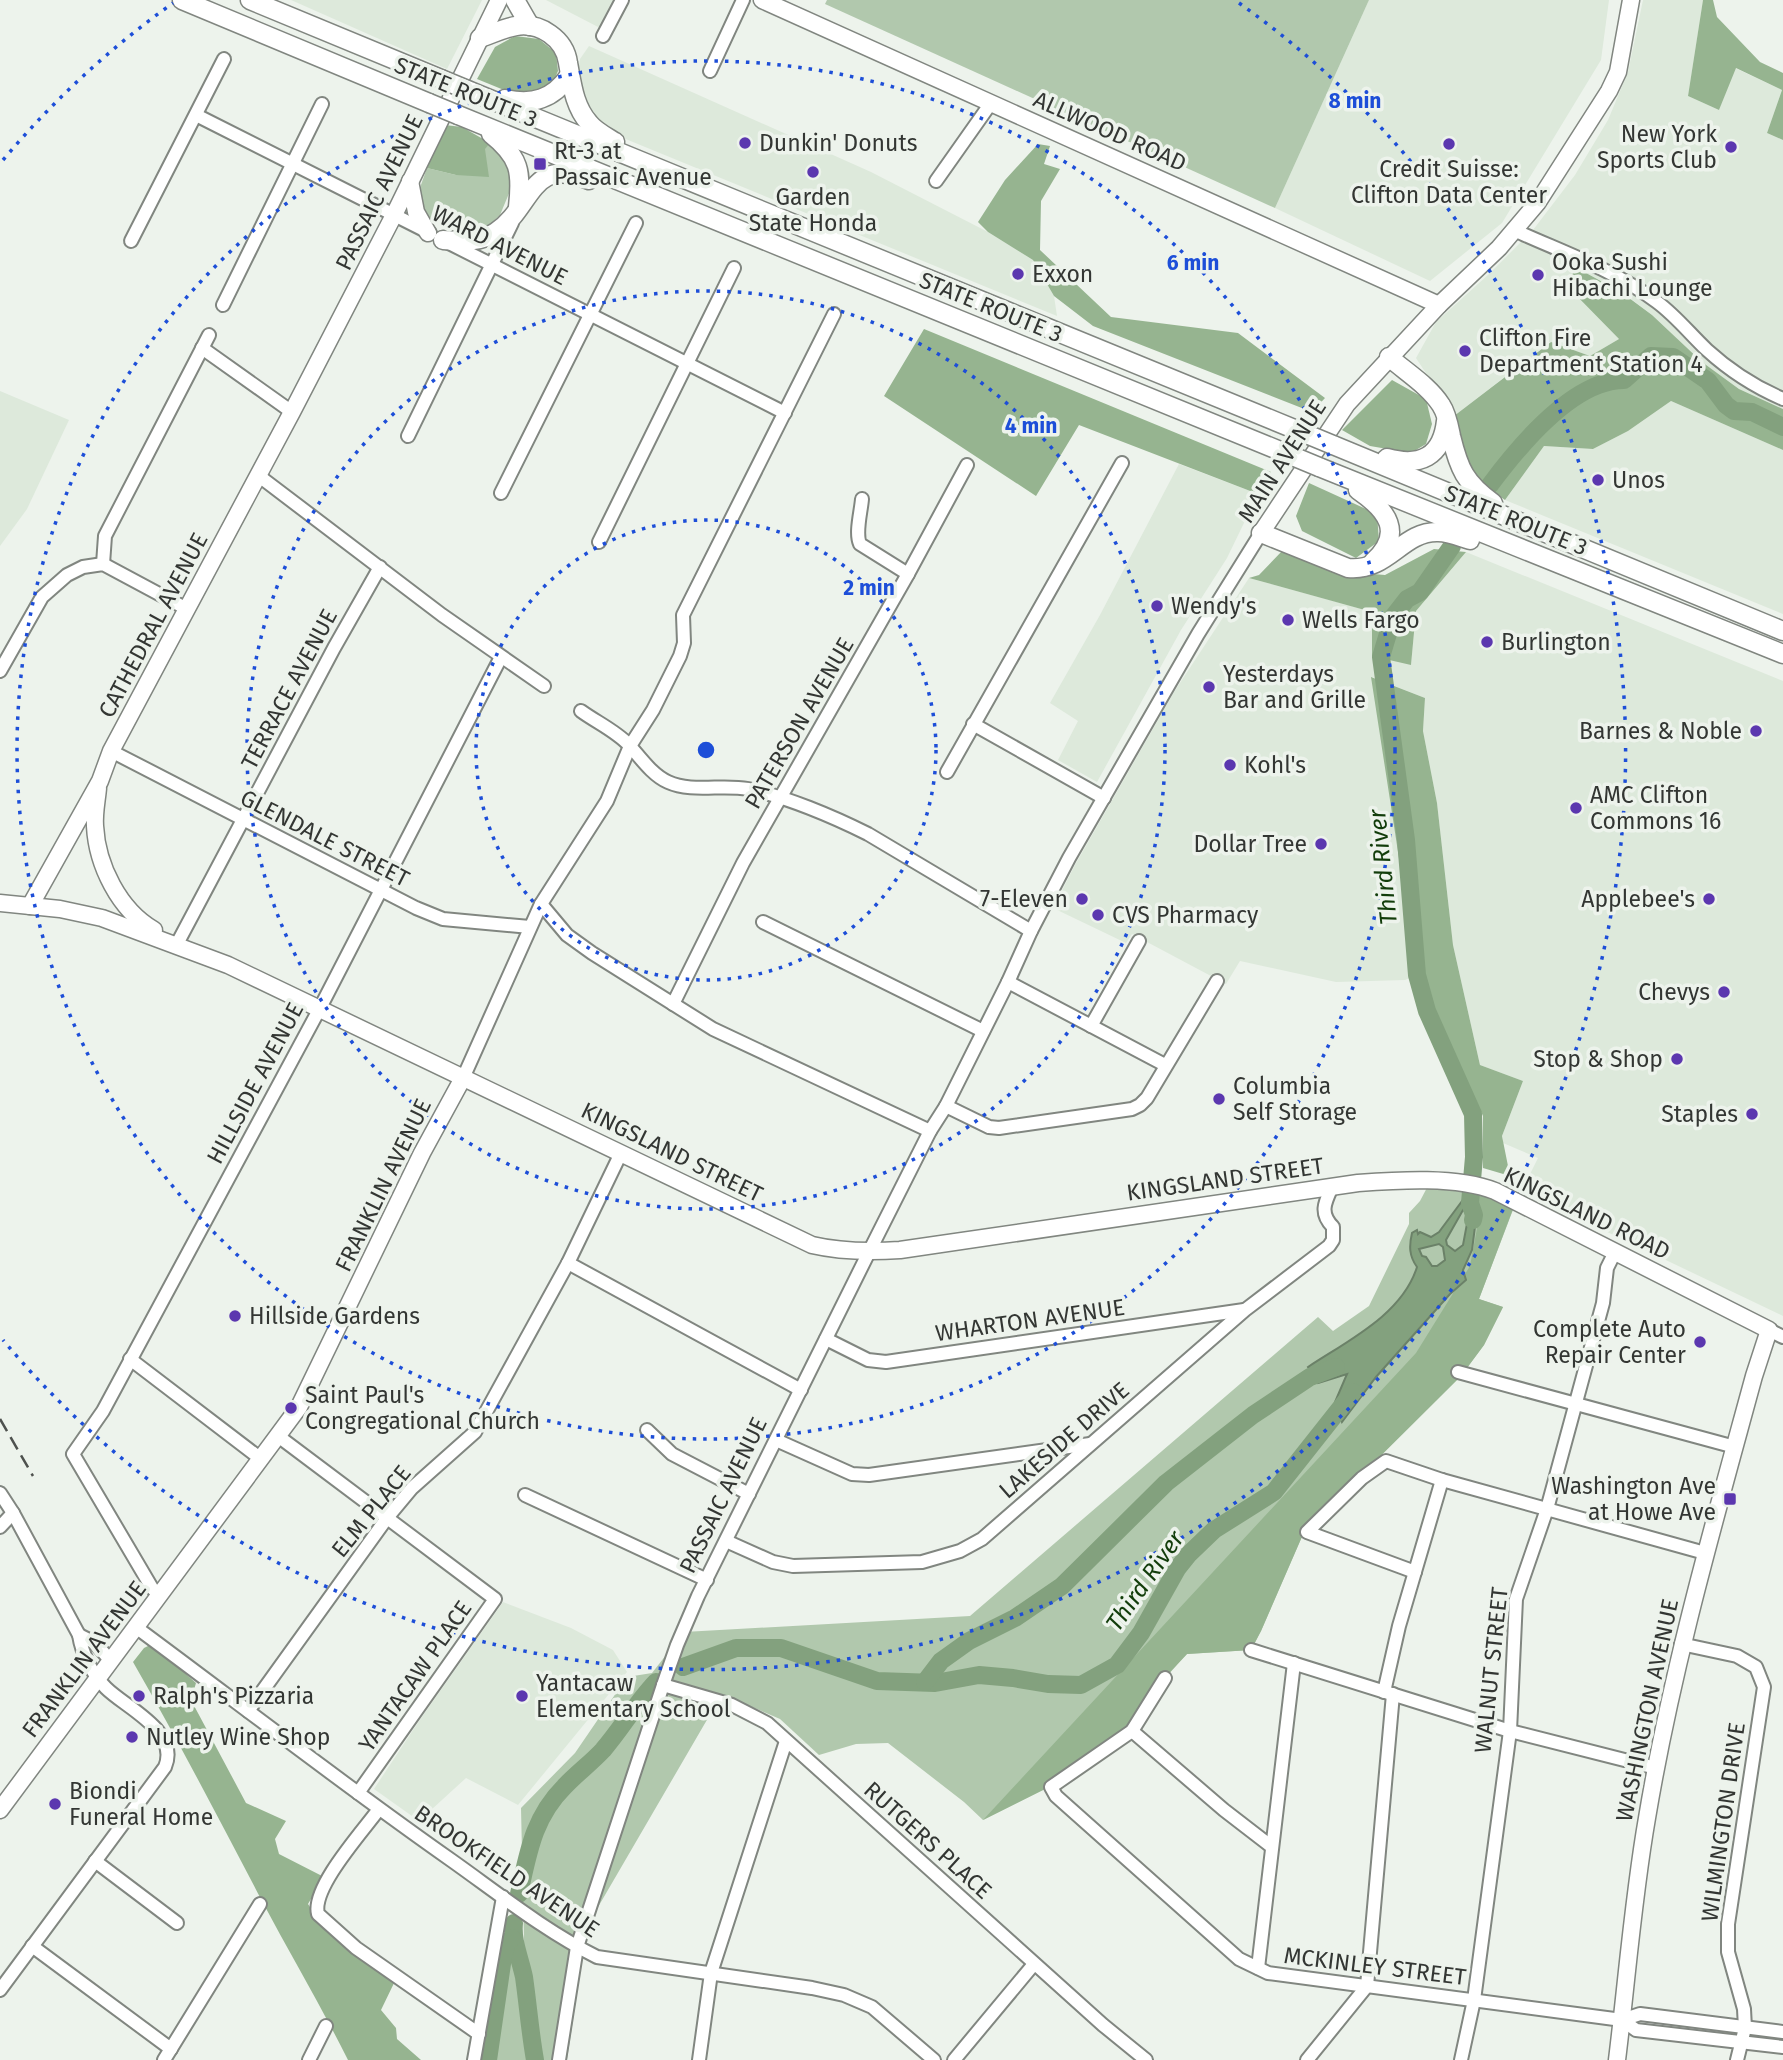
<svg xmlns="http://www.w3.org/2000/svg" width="1783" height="2060" viewBox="0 0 1783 2060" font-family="'Fira Sans',sans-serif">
<rect width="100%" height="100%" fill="#edf3ec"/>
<!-- built -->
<g fill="#dde9db">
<path d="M291,0H482L447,69Z"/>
<path d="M546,0H614L600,28Z"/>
<path d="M1369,0H1609L1601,60L1502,223L1430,281L1275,208Z"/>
<path d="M1643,0H1703L1688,96L1719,110L1735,68L1782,90L1767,133L1783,140V409L1739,389L1702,362L1652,315L1622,292L1575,267L1568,287L1619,339L1590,356L1550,342L1454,416L1416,358L1436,322L1489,274L1533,230L1575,175L1608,120L1628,72Z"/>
<path d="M589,46L871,172L988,232L1033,260L1054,296L1057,316L611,133L587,112L578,74L580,59Z"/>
<path d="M0,391L69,420L27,509L0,546Z"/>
<path d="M1671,401L1783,450V614L1505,500L1544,446L1593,449L1628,431Z"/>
<path d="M1179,464L1258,494L1227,558L1181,630L1097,782L1058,760L1078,721L1050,703L1100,615Z"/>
<path d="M1466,552L1783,681V1316L1513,1187L1527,1180L1538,1158L1503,1143V1140L1502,1136L1523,1081L1480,1065L1453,945L1437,803L1423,731L1425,698L1372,677L1417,975L1405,980L1336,982L1240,961L1226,984L1132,934L1126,943L1053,908L1075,865L1174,692L1249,578L1373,612L1411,665L1416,611Z"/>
<path d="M503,1602L571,1628L613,1650L627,1672L518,1805L466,1778L419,1821L374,1789L419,1721Z"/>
</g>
<!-- green -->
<g fill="#b1c8ad">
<path d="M827,0H1369L1275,208L825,4Z"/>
<path d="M490,143L511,162L510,191L500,215L484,230L464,233L425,216L417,196L427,168L456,175Z"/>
<path d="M1430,1182L1465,1184L1464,1195L1516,1202L1479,1299L1503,1307L1484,1345L1461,1376L1304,1532L1261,1631L1251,1650L1187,1654L1051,1786L983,1820L964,1802L888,1743L856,1744L819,1755L780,1719L722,1694L587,1926L567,2060H491L507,1944L509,1941H524L521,1808L575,1753L627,1677L652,1673L684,1632L970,1616L1318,1317L1333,1331L1369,1306L1409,1224V1213L1420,1201Z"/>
</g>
<!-- forest -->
<g fill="#96b490">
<path d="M1703,0H1713L1717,17L1760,62L1783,73V140L1767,133L1782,90L1736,68L1719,110L1688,96Z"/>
<path d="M515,36L539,39L556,53L558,71L552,85L521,97L477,79L495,47Z"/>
<path d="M445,125L462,127L490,143L485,149L489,177L456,175L427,168Z"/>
<path d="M1038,144L1050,146L1044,164L1060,169L1041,201L1040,250L1111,317L1238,333L1325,398L1312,412L1093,326L1054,296L1033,260L988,232L978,222L1005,180Z"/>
<path d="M1575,267L1621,292L1652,315L1702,362L1739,389L1783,409V450L1671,401L1628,431L1593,449L1544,446L1505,500L1473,478L1463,467L1454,416L1551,342L1590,356L1619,339L1568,287Z"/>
<path d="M924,329L1271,472L1258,494L1079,425L1036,496L884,396Z"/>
<path d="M1392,380L1426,399L1432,424L1426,444L1411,453L1370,446L1342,430Z"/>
<path d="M1309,483L1377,514L1379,541L1356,558L1302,531L1296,516Z"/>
<path d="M1434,549L1466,552L1416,611L1411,665L1372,656V612L1249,578L1259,575L1283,550L1350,572L1385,575Z"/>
<path d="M1371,677L1425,698L1423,731L1437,803L1453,945L1480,1065L1523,1081L1502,1136L1510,1176L1483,1168V1116L1417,975Z"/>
<path d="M1480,1187L1516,1201L1479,1299L1503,1307L1484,1345L1461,1376L1304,1532L1261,1631L1251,1650L1187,1654L1165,1678L1132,1730L1051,1786L983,1820L1416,1353L1470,1266L1480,1212L1476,1199Z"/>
<path d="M152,1644L196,1683L191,1700L246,1803L286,1821L275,1839L279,1854L324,1877L308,1904L318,1919L395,1981L381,2010L396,2028L397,2039L421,2060H348C321,2006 290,1954 262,1901C220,1821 178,1740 133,1662L144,1648Z"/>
</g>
<!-- water -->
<path fill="#83a17e" stroke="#6b8168" stroke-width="2" fill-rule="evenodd" d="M1465,1197L1475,1199L1474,1206L1477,1211L1472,1250L1463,1270L1466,1280L1450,1294L1376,1377L1342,1422L1335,1402L1347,1374L1318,1383L1308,1367C1347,1341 1402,1315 1417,1267C1409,1256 1409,1246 1412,1233L1417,1230L1418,1234L1420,1232L1431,1237L1439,1232ZM1463,1210L1469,1213L1463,1245L1455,1251L1447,1245L1446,1240ZM1439,1244L1443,1247L1445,1260L1437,1266H1432L1426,1257L1422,1256L1419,1249Z"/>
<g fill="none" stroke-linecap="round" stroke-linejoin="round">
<!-- river -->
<g stroke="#83a17e" stroke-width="18">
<path d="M1490,485C1519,446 1573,380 1624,380L1651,356L1673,357L1708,381L1726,405L1734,411L1752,412L1783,427"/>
<path d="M1452,546L1420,592L1407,599L1393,617L1381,657L1406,840L1417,975L1427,1011L1473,1114L1474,1157L1470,1203L1474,1215L1473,1220"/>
<path d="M683,1667L736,1648H781L877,1681L935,1683L979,1675L1013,1678L1048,1684L1081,1685L1117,1665L1141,1633L1177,1569L1189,1554L1214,1530L1274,1492L1353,1392"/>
<path d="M925,1682L941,1661L969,1641L1015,1618L1062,1586L1166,1483L1253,1415L1310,1377L1336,1367"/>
<path d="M519,1894C528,1854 533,1818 564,1787C576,1774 591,1763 603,1750C622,1728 636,1703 656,1682"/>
<path d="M514,1923C512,1941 520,1958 524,1977C528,2005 530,2032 535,2060"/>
<path d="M488,2060L503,1957L507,1942L512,1938"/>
</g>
<!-- minor casing -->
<g stroke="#818680" stroke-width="16">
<g id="minor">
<path d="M603,36L622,0"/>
<path d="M710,71L743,0"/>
<path d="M196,115L430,233"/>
<path d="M936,181L991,103"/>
<path d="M1514,230C1562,252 1615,270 1657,302C1676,316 1690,334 1707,350C1730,371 1755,387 1783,399"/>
<path d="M131,241L224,59"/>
<path d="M449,243L785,413"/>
<path d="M223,305L322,104"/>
<path d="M202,348L292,412"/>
<path d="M408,436L512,223"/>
<path d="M259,476L442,615L544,686"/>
<path d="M501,493L636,223"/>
<path d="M862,499C861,512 855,533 860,544L908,574"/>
<path d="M599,542L734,268"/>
<path d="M103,564L105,536L209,335"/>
<path d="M0,671L42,597L67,575L83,567L103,564L187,609"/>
<path d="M581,711C596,722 616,731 629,745C640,757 652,775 668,782C692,793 722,784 748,789C785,796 834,817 868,834L1031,931"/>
<path d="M973,724L1104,798"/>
<path d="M111,751L416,908L443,919L530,927"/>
<path d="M947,772L1122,463"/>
<path d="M541,904L567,935L592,953L713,1029L930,1131"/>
<path d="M763,922L983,1031"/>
<path d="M177,944L334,648L380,567"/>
<path d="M1008,982L1165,1065"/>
<path d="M673,1004L743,863L908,574L967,465"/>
<path d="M1091,1026L1139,941"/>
<path d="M464,1076L541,904L607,801L630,746L653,710L680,656L684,643L683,615L834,314"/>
<path d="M946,1106L989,1127L999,1128L1132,1109L1140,1105L1147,1098L1217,981"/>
<path d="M568,1263L801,1390"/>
<path d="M1769,1330L1783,1337"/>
<path d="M826,1339L868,1360L886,1362L1244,1310"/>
<path d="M130,1359L261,1459"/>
<path d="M1458,1372L1735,1447"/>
<path d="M647,1430L672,1454L749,1494"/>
<path d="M278,1436L495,1599L358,1793"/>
<path d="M776,1440L852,1474L869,1475L1090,1444"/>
<path d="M0,1493L13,1513L79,1635C82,1654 92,1674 106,1688C126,1708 180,1731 165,1767L0,1990"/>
<path d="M525,1495L707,1580"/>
<path d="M0,1527L13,1513"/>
<path d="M726,1541L773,1562L793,1566L922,1562L960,1551L982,1539L1245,1310L1329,1246L1333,1240V1227C1319,1213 1325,1202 1332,1187"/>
<path d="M1415,1572L1307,1532L1362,1478L1386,1461L1442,1480L1705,1553"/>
<path d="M160,1596L152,1588L73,1454L103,1411L320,1008L501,657"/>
<path d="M137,1628C241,1705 344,1785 451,1860C499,1894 545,1931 597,1957L812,1988L844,1995L872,2007L934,2060"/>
<path d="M79,1635L95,1643L111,1661"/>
<path d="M1681,1644L1737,1656L1756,1667L1764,1687L1728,1924V1952L1744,2009L1745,2028L1737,2060"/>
<path d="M1251,1650L1510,1731L1656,1768"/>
<path d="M1165,1678L1132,1731L1051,1787L1056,1796L1239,1959L1268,1973L1622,2020L1636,2030L1783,2047"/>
<path d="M663,1685L732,1705L767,1723L1103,2025L1146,2060"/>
<path d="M1384,1692L1399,1626L1442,1480"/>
<path d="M248,1711L387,1518L412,1488L475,1432L568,1263L621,1153"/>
<path d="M1132,1731L1224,1810L1272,1847"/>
<path d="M379,1809C363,1831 311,1888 318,1914L356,1948L479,2034"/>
<path d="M95,1861L177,1923"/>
<path d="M32,1946L171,2049"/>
<path d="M1258,1968L1294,1663"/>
<path d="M1622,2020L1640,2014L1783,2032"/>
<path d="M164,2060L260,1904"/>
<path d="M309,2060L326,2026"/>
<path d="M474,2060L503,1897"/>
<path d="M559,2060L577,1947L663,1685L677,1645L698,1596L869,1252L930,1131L946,1106L1008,982L1031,931L1069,858L1198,634L1261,533"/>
<path d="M699,2060L711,1973L786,1741"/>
<path d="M954,2060L1034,1964"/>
<path d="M1307,2060L1367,1986L1393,1694"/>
<path d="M1461,2060L1474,2000L1510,1731L1516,1599L1547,1509L1603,1303L1607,1268L1615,1252"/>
</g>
</g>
<!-- major casing -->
<g stroke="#818680" stroke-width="19">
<g id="major">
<path d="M762,0L1439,305"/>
<path d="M410,181L416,212L428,233"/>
<path d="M1261,533L1347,404L1439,305L1499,248L1538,202L1609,91L1618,72L1631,0"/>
<path d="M98,788C97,800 94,813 95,826C97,865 119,910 154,930"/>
<path d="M0,903L60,909L102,918L228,965L812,1245C842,1252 870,1252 900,1250L1358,1183C1398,1180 1457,1176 1495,1191L1769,1330L1754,1376C1714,1523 1672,1668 1647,1818C1633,1898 1627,1979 1617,2060"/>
<path d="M30,906L100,781L111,751L292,412L394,215L499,0"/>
<path d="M0,1810L299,1407L422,1153L464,1076"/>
</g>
</g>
<!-- highway casing -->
<g stroke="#818680" stroke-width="21">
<g id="highway">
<path d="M182,0L429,103"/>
<path d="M250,0L441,79"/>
<path d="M515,0L530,26"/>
<path d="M480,38C492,34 504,28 516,26C540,22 565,39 568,63C572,84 574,106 589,123C595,131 607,137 615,142"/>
<path d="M470,91L1304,433"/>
<path d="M505,99C533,105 553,99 569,76"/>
<path d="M458,115L1290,455"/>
<path d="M491,134C520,157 522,172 518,207"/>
<path d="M443,240C461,241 480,243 496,232C533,207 530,155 589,180"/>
<path d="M1389,357C1406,372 1429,386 1441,405C1447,414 1449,426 1451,436C1459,469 1465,483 1493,503"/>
<path d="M1333,445L1783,631"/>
<path d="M1387,458C1420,467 1442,457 1446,421"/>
<path d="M1319,467L1783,654"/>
<path d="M1358,490C1387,510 1405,533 1373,562"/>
<path d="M1261,533L1348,568C1388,572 1402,531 1438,532C1449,532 1460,537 1470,540"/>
</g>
</g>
<!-- minor -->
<use href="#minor" stroke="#fff" stroke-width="12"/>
<!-- major -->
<use href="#major" stroke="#fff" stroke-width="16"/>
<!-- highway -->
<use href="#highway" stroke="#fff" stroke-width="18"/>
<!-- rail -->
<path stroke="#4e514e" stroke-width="2.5" stroke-dasharray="14 7" stroke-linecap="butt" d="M0,1419L33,1476"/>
<!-- highway-bridge casing -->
<g stroke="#818680" stroke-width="21" stroke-linecap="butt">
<g id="highway-bridge">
<path d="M441,79L470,91"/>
<path d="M429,103L458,115"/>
<path d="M1304,433L1333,445"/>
<path d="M1290,455L1319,467"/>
</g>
</g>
<!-- highway-bridge -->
<use href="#highway-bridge" stroke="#fff" stroke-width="18"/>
</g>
<!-- distance rings -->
<g fill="none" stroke="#1d4ed8" stroke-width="3.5" stroke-dasharray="3.5 7">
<circle cx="706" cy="750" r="230"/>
<circle cx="706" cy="750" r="459"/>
<circle cx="706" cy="750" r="689"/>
<path d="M3 160A918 918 0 0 1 173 3M1239 3A918 918 0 1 1 3 1340"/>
</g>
<!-- markers -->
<g fill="#5b37af" stroke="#edf3ec" stroke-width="2.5">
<circle cx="745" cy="143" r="7"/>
<circle cx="1449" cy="144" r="7"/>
<circle cx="1731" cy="147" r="7"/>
<rect x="533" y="157" width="14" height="14" rx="3.5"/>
<circle cx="813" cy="172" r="7"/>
<circle cx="1018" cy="274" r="7"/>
<circle cx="1538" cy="275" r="7"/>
<circle cx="1465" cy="351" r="7"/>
<circle cx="1598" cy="480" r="7"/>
<circle cx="1157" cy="606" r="7"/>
<circle cx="1288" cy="620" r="7"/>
<circle cx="1487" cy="642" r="7"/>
<circle cx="1209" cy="687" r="7"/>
<circle cx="1756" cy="731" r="7"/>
<circle cx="1230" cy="765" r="7"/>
<circle cx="1576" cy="808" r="7"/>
<circle cx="1321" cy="844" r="7"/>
<circle cx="1082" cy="899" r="7"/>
<circle cx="1709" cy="899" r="7"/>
<circle cx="1098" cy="915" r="7"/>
<circle cx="1724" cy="992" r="7"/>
<circle cx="1677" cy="1059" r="7"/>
<circle cx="1219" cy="1099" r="7"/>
<circle cx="1752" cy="1114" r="7"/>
<circle cx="235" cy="1316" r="7"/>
<circle cx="1700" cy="1342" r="7"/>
<circle cx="291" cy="1408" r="7"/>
<rect x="1723" y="1492" width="14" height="14" rx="3.5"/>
<circle cx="139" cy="1696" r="7"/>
<circle cx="522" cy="1696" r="7"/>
<circle cx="132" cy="1737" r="7"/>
<circle cx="55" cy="1804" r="7"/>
</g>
<g text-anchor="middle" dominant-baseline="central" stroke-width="7" stroke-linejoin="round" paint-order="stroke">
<!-- street labels -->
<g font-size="23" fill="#333633" stroke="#edf3ec">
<text transform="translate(466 92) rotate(22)">STATE ROUTE 3</text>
<text transform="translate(1110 131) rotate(24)">ALLWOOD ROAD</text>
<text transform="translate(379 192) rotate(-64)">PASSAIC AVENUE</text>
<text transform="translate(500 245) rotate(27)">WARD AVENUE</text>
<text transform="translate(991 307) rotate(22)">STATE ROUTE 3</text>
<text transform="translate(1282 461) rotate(-57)">MAIN AVENUE</text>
<text transform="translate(1516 520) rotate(22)">STATE ROUTE 3</text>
<text transform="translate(153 625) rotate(-62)">CATHEDRAL AVENUE</text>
<text transform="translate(289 689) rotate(-62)">TERRACE AVENUE</text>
<text transform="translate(799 723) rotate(-60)">PATERSON AVENUE</text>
<text transform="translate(325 838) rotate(27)">GLENDALE STREET</text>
<text transform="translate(255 1083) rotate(-62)">HILLSIDE AVENUE</text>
<text transform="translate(672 1152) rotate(26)">KINGSLAND STREET</text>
<text transform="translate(1225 1179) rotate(-8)">KINGSLAND STREET</text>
<text transform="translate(383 1185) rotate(-64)">FRANKLIN AVENUE</text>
<text transform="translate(1587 1213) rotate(26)">KINGSLAND ROAD</text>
<text transform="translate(1030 1320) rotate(-8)">WHARTON AVENUE</text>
<text transform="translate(1064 1440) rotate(-41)">LAKESIDE DRIVE</text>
<text transform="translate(723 1495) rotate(-64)">PASSAIC AVENUE</text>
<text transform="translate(371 1511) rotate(-51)">ELM PLACE</text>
<text transform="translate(84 1659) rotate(-53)">FRANKLIN AVENUE</text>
<text transform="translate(1491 1670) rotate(-84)">WALNUT STREET</text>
<text transform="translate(415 1676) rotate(-55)">YANTACAW PLACE</text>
<text transform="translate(1647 1710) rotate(-78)">WASHINGTON AVENUE</text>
<text transform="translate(1723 1822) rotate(-82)">WILMINGTON DRIVE</text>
<text transform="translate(928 1840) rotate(42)">RUTGERS PLACE</text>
<text transform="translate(507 1871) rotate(34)">BROOKFIELD AVENUE</text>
<text transform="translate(1375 1966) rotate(7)">MCKINLEY STREET</text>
</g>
<!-- poi labels -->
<g font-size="23" fill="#333633" stroke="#edf3ec" text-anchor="start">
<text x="1717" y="134" text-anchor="end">New York<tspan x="1717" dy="26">Sports Club</tspan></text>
<text x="759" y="143">Dunkin' Donuts</text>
<text x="554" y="151">Rt-3 at<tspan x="554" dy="26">Passaic Avenue</tspan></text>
<text x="1449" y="169" text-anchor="middle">Credit Suisse:<tspan x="1449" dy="26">Clifton Data Center</tspan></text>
<text x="813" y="197" text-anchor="middle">Garden<tspan x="813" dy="26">State Honda</tspan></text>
<text x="1552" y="262">Ooka Sushi<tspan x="1552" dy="26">Hibachi Lounge</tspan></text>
<text x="1032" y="274">Exxon</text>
<text x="1479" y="338">Clifton Fire<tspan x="1479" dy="26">Department Station 4</tspan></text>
<text x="1612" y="480">Unos</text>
<text x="1171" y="606">Wendy's</text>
<text x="1302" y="620">Wells Fargo</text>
<text x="1501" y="642">Burlington</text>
<text x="1223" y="674">Yesterdays<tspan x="1223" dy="26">Bar and Grille</tspan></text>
<text x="1742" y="731" text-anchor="end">Barnes &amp; Noble</text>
<text x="1244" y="765">Kohl's</text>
<text x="1590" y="795">AMC Clifton<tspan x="1590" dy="26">Commons 16</tspan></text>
<text x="1307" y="844" text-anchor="end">Dollar Tree</text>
<text x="1068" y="899" text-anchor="end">7-Eleven</text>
<text x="1695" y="899" text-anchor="end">Applebee's</text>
<text x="1112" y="915">CVS Pharmacy</text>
<text x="1710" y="992" text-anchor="end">Chevys</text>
<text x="1663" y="1059" text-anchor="end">Stop &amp; Shop</text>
<text x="1233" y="1086">Columbia<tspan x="1233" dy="26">Self Storage</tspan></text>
<text x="1738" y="1114" text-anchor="end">Staples</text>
<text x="249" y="1316">Hillside Gardens</text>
<text x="1686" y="1329" text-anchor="end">Complete Auto<tspan x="1686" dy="26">Repair Center</tspan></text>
<text x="305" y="1395">Saint Paul's<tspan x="305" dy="26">Congregational Church</tspan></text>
<text x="1716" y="1486" text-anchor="end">Washington Ave<tspan x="1716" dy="26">at Howe Ave</tspan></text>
<text x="536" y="1683">Yantacaw<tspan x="536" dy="26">Elementary School</tspan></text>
<text x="153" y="1696">Ralph's Pizzaria</text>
<text x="146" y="1737">Nutley Wine Shop</text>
<text x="69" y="1791">Biondi<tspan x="69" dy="26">Funeral Home</tspan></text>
</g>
<!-- water labels -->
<g font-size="24" font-style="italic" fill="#123d0b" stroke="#edf3ec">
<text transform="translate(1383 867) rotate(-96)">Third River</text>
<text transform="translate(1145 1581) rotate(-55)">Third River</text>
</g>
</g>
<circle cx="706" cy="750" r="10" fill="#1d4ed8" stroke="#edf3ec" stroke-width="3.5"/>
<g font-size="21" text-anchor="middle" font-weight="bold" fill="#1d4ed8" stroke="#edf3ec" stroke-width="7" stroke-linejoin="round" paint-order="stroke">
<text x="1355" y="108">8 min</text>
<text x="1193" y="270">6 min</text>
<text x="1031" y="433">4 min</text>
<text x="869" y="595">2 min</text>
</g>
</svg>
